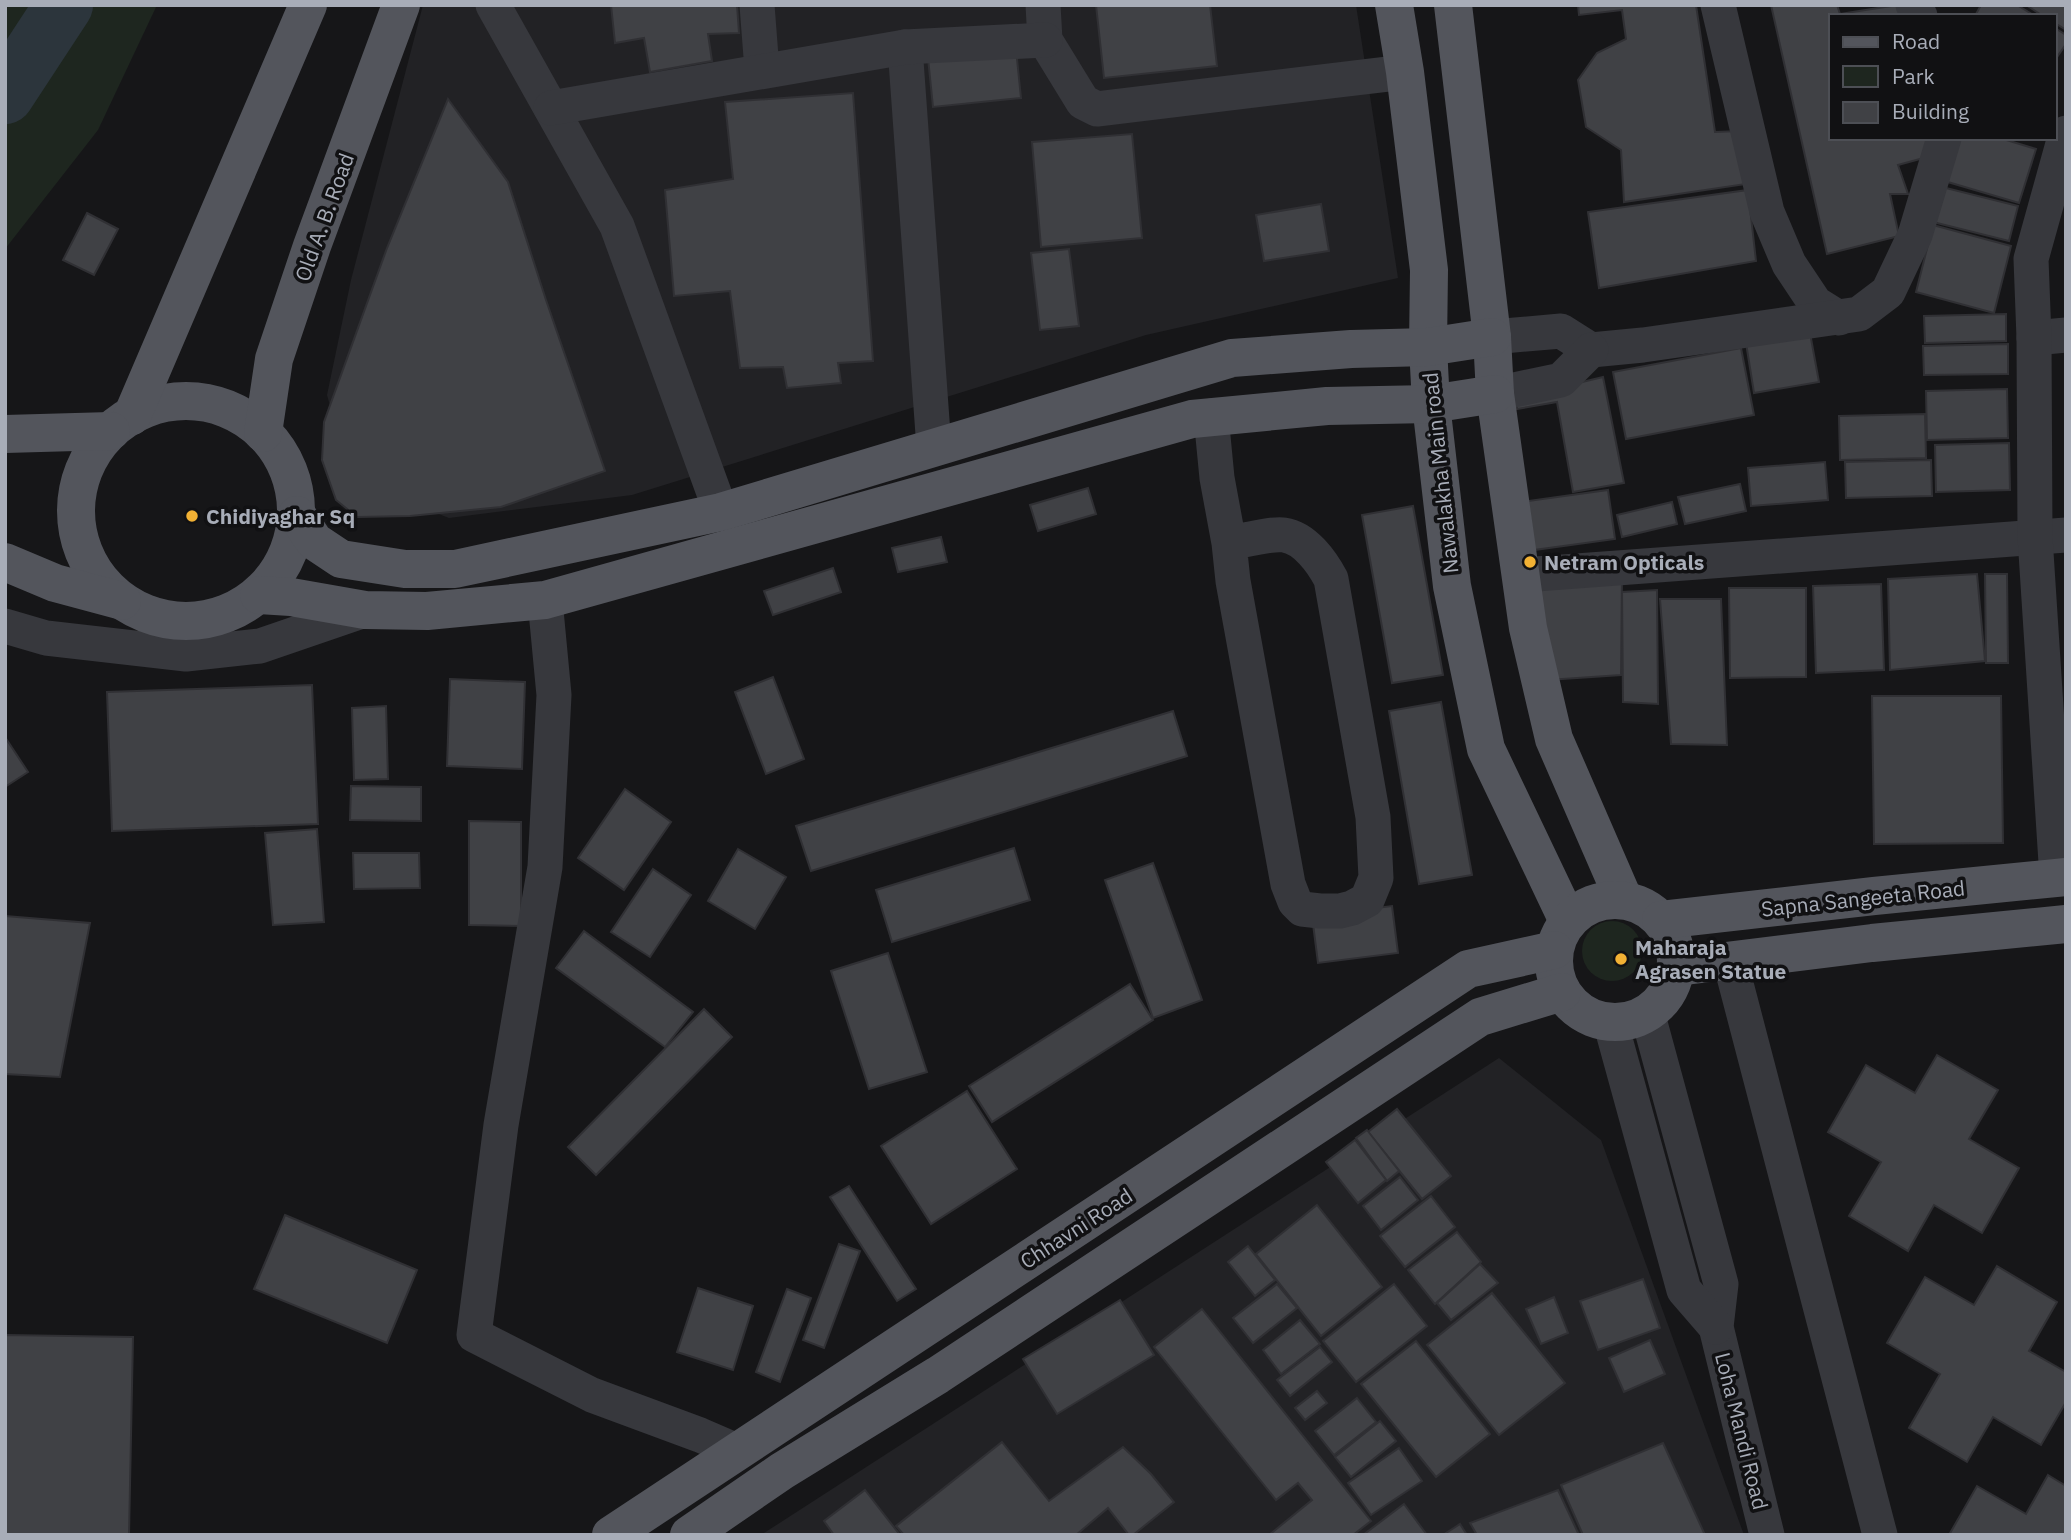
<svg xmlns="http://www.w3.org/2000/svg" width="2071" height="1540" viewBox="0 0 2071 1540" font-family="'IBM Plex Sans',sans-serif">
<rect width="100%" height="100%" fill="#161618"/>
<!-- built -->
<g fill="#222225">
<path d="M423,5H1356L1398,278L1146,335L632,495L449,518L351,480L327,395L351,280Z"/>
<path d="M1499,1058L1601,1140L1744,1535H761Z"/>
</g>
<!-- green -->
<g fill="#1e261f">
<path d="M5,5H157L98,130L5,249Z"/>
<circle cx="1612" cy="951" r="30"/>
</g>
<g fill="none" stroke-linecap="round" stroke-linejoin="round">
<!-- river -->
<path stroke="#2c353c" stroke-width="58" d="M5,95L64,5"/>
</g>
<!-- building -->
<g fill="#404145" stroke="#303034" stroke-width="2">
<path d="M611,5H737L739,33L708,34L712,61L650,72L644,38L615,43Z"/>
<path d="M1096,5H1210L1217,66L1104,78Z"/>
<path d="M1578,5H1696L1715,132L1740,131L1746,184L1624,202L1621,150L1586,127L1578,80L1597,53L1626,39L1622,10L1579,15Z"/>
<path d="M1771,5H1837L1840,14L1898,5L1900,16H1831V138H1927L1931,156L1898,165L1908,194H1890L1899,236L1827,254Z"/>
<path d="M1981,5H2017L2035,16H1975Z"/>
<path d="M2026,5H2066V30L2055,23V16H2043Z"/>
<path d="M2055,28L2066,35V44L2055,60Z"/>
<path d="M1016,49L1021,98L933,107L928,58Z"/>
<path d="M853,93L873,361L838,363L841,383L787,388L783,367L740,368L730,291L674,296L665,190L733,179L725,102Z"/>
<path d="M448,99L508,182L546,300L605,471L501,507L410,516L357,517L336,500L322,460L324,422L387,248Z"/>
<path d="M1132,134L1142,238L1041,247L1032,142Z"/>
<path d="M1959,138H2000L2036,149L2019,203L1941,180Z"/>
<path d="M1942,187L2018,206L2009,241L1933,222Z"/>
<path d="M1748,190L1756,261L1599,288L1588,212Z"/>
<path d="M1321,204L1329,251L1264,261L1256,215Z"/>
<path d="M87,213L118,229L94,275L63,260Z"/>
<path d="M1933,225L2011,246L1994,313L1916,292Z"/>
<path d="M1069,249L1079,326L1040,330L1031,253Z"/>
<path d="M2006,314V341L1925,343L1924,316Z"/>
<path d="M1810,333L1819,382L1754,393L1746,343Z"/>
<path d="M2008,344V374L1924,375L1923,346Z"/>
<path d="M1741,348L1754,415L1626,439L1613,372Z"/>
<path d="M1603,377L1624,483L1573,492L1557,402L1517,409L1516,398Z"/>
<path d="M2007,389L2008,438L1927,440L1926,391Z"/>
<path d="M1925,414L1926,458L1840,460L1839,416Z"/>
<path d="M2009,443L2010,490L1936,492L1935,445Z"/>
<path d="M1931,460L1932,496L1846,498L1845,462Z"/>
<path d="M1825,462L1828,500L1751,506L1748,468Z"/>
<path d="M1740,484L1746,511L1685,524L1678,497Z"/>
<path d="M1088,488L1096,514L1038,531L1030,505Z"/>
<path d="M1608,490L1615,539L1534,550L1528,501Z"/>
<path d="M1672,502L1677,524L1622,537L1617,515Z"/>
<path d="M1413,506L1443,675L1392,683L1362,515Z"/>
<path d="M941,537L947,562L898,572L892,548Z"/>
<path d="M833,568L841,592L773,615L764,591Z"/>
<path d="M1622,574L1621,675L1548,680L1539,587Z"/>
<path d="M1977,574L1985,661L1890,670L1888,579Z"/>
<path d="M1985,574H2007L2008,663H1986Z"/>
<path d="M1881,584L1884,670L1816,673L1813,586Z"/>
<path d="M1729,588H1806V677L1730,678Z"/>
<path d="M1657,590L1658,704L1623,702L1622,592Z"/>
<path d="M1660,599H1721L1727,745L1671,744Z"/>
<path d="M773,677L804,759L766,774L735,692Z"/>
<path d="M450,679L525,682L522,769L447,766Z"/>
<path d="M312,685L318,824L112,831L107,692Z"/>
<path d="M1872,696H2001L2003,843L1874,844Z"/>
<path d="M1441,702L1472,875L1419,884L1389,711Z"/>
<path d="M386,706L388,779L354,780L352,708Z"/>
<path d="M1173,711L1187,756L811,871L796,826Z"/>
<path d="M5,737L28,772L5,787Z"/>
<path d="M351,786L421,787V821L350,820Z"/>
<path d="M625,789L671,822L624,890L578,858Z"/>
<path d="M469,821L521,822V926L469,925Z"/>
<path d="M317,829L324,922L273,925L265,833Z"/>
<path d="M1014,848L1030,900L892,942L876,890Z"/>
<path d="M738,849L786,877L755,929L708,901Z"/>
<path d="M353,853H419L420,888L354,889Z"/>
<path d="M1153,863L1202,1000L1153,1018L1105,880Z"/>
<path d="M653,869L691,895L650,957L611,932Z"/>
<path d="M1392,906L1398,953L1318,963L1312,916Z"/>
<path d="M5,916L90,923L60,1077L5,1074Z"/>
<path d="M584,931L693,1012L665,1047L556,968Z"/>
<path d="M888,953L927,1072L869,1089L831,971Z"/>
<path d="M1130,984L1153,1020L992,1122L969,1086Z"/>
<path d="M704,1009L732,1037L596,1175L568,1147Z"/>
<path d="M1937,1055L1998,1090L1969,1139L2019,1168L1982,1233L1934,1205L1908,1251L1849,1216L1881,1162L1828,1132L1866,1065L1915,1093Z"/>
<path d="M967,1091L1017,1169L931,1224L881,1146Z"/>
<path d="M1397,1109L1451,1176L1422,1199L1368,1132Z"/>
<path d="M1367,1130L1399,1171L1387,1181L1356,1138Z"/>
<path d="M1355,1140L1386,1180L1358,1203L1326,1162Z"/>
<path d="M1400,1177L1418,1200L1381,1230L1363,1206Z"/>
<path d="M849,1186L916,1289L897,1301L830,1197Z"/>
<path d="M1431,1196L1455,1227L1405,1267L1380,1236Z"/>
<path d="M1317,1205L1382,1287L1321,1336L1256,1254Z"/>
<path d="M285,1215L417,1270L387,1343L254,1289Z"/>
<path d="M1457,1232L1481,1262L1435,1304L1408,1270Z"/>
<path d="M839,1244L860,1251L824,1348L803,1340Z"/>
<path d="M1248,1246L1275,1280L1255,1296L1228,1262Z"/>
<path d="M1480,1264L1498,1283L1451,1320L1437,1303Z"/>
<path d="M1997,1266L2057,1302L2029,1351L2066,1372V1402L2041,1445L1993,1417L1967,1462L1909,1428L1940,1374L1887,1343L1925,1277L1974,1305Z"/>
<path d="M1643,1279L1660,1328L1598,1350L1580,1301Z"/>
<path d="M1277,1284L1297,1308L1253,1343L1233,1318Z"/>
<path d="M1394,1284L1427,1326L1356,1382L1323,1341Z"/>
<path d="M698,1288L753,1306L733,1370L677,1352Z"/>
<path d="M787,1289L811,1298L780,1382L756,1372Z"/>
<path d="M1492,1293L1565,1383L1499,1435L1427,1345Z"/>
<path d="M1554,1297L1568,1333L1541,1344L1526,1309Z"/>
<path d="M1120,1300L1154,1355L1057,1414L1023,1359Z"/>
<path d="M1202,1309L1371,1521L1353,1535H1269L1312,1500L1298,1483L1276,1500L1154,1347Z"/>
<path d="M1300,1320L1320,1344L1281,1374L1263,1350Z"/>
<path d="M5,1335L133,1337L129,1535H5Z"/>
<path d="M1650,1340L1665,1374L1624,1392L1609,1358Z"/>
<path d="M1416,1341L1490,1434L1436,1477L1361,1384Z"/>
<path d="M1320,1347L1332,1362L1290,1396L1277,1380Z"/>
<path d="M1317,1391L1327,1403L1305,1420L1295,1408Z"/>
<path d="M1357,1398L1376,1422L1334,1455L1315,1431Z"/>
<path d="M1380,1421L1396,1441L1351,1477L1335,1457Z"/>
<path d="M1002,1442L1049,1501L1123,1447L1151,1474L1174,1502L1133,1535H1129L1108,1508L1076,1535H904L896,1526Z"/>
<path d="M1663,1443L1705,1535H1583L1561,1485Z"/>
<path d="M1399,1448L1422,1481L1371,1515L1348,1483Z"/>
<path d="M2048,1475L2066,1486V1535H1949L1977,1486L2026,1514Z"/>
<path d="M865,1490L900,1535H834L824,1521Z"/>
<path d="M1558,1490L1579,1535H1477L1470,1523Z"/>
<path d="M1404,1504L1427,1535H1363Z"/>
<path d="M1460,1524L1467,1535H1443Z"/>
</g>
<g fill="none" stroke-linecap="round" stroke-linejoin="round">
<!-- minor -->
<g stroke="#37383d" stroke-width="35">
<path d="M493,5L617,226L721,512"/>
<path d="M757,5L762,70"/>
<path d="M1043,5L1045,40L1083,102L1097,109L1405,72"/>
<path d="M1718,5L1767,212L1789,264L1815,303L1839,318"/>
<path d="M1913,5L1920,16"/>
<path d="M905,47L934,448"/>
<path d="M551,108L905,47L1045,40"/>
<path d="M1492,337L1561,331L1591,350L1643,345L1859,314L1888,292L1915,235L1944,138"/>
<path d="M2034,338L2066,335"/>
<path d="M1495,394L1561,380L1591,350"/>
<path d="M1211,416L1217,478L1229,543C1242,541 1272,533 1284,535C1305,538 1322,562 1331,579L1373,817L1376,878L1367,900L1352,908L1340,911H1320L1302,909L1295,902L1288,884L1233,581L1229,543"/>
<path d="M1522,575L2066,535"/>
<path d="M545,600L554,695L545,867L501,1125L474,1335L592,1395L700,1435L737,1451"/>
<path d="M5,626L46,638L186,654L260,646L365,610"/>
<path d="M2057,878L2035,537L2034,338L2031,259L2066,133"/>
<path d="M1730,961L1880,1535"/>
<path d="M1647,1012L1721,1284L1716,1327L1767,1535"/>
<path d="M1610,1021L1684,1290L1716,1327"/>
</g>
<!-- major -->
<g stroke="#53555c" stroke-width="38">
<path d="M1394,5L1405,72L1429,270L1428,347L1431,404L1452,586L1486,749L1568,921"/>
<path d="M1453,5L1492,337L1495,394L1528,628L1554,739L1624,900"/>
<circle cx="186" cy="511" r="110"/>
<path d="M132,416L308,5"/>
<path d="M263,433L274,359L312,246L401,5"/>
<path d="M5,434L111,431"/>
<path d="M297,515L314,541L341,559L405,569H455L721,512L1232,358L1351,349L1428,347L1492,337"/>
<path d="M5,562L55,583L122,601"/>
<path d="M259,595L291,597L365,610L427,611L545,600L1192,419L1327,406L1431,404L1495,394"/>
<circle cx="1615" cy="961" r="61"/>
<path d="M1661,920L1874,896L2066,877"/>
<path d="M1677,967L1872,943L2066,924"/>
<path d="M611,1535L1468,969L1554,950"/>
<path d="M689,1535L782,1471L938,1375L1480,1017L1562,992"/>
</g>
</g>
<!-- markers -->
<g fill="#f2b134" stroke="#111113" stroke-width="2.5">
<circle cx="192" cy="516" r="7"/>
<circle cx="1530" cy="562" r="7"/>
<circle cx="1621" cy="959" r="7"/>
</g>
<g text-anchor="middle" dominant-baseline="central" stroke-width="7" stroke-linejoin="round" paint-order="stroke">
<!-- street labels -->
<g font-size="21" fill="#a8adb8" stroke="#111113">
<text transform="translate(324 217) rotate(-70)">Old A. B. Road</text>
<text transform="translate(1440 473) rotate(-96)">Nawalakha Main road</text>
<text transform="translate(1863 898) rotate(-6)">Sapna Sangeeta Road</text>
<text transform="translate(1076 1228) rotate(-33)">Chhavni Road</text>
<text transform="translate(1742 1431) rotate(76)">Loha Mandi Road</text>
</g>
<!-- poi labels -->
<g font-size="21" font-weight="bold" fill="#a8adb8" stroke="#111113" text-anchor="start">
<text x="206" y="516">Chidiyaghar Sq</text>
<text x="1544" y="562">Netram Opticals</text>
<text x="1635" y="947">Maharaja<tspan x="1635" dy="24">Agrasen Statue</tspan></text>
</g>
</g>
<!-- border -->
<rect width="2071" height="1540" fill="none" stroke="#a8adb8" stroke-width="14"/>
<!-- legend -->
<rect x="1829" y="14" width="228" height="126" fill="#111113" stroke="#4d4f55" stroke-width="2"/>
<rect x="1843" y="37" width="35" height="10" fill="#53555c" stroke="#4d4f55" stroke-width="2"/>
<text x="1892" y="49" font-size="21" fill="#a8adb8">Road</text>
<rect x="1843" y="66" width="35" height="21" fill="#1e261f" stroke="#4d4f55" stroke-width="2"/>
<text x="1892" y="84" font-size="21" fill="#a8adb8">Park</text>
<rect x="1843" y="102" width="35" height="21" fill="#404145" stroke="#4d4f55" stroke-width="2"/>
<text x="1892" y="119" font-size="21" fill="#a8adb8">Building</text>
</svg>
